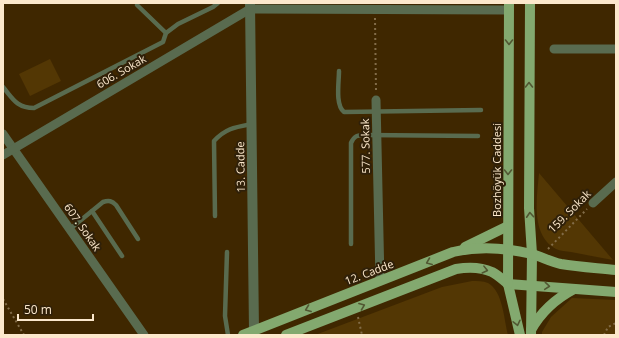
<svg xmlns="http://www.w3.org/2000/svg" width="619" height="338" viewBox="0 0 619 338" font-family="'Open Sans',sans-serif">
<rect width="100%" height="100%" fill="#3f2700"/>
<!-- green -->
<g fill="#533704">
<path d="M50,59L61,81L30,96L19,74Z"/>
<path d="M539,173L613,260C599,257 585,255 571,252C566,251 560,251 556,249C530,235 537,197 539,173Z"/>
<path d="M472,281C477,281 483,281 488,283C503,291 504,320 508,335H315L442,287Z"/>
<path d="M572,298L616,300V335H542V332L551,317Z"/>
</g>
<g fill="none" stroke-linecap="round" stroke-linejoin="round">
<!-- path -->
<g stroke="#836d49" stroke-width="2" stroke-dasharray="2 3" stroke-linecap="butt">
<path d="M375,18L376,91"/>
<path d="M548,249L587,209"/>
<path d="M3,299L24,335"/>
<path d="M358,317L362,335"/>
<path d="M604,335L608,327L616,323"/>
</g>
<!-- service -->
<g stroke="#596b4f" stroke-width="4.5">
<path d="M137,5L166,33"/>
<path d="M339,71C339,82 335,105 344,112L481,110"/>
<path d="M3,87C13,99 17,108 34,108L163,42L166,33L178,24L213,7L218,3"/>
<path d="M92,211L122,256"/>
<path d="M215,216L214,141C226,128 236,127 252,124"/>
<path d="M70,229L103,202C109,200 112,201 116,205L138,239"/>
<path d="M351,244V143C354,136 357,135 365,135L478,136"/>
<path d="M227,252L225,316L228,335"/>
</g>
<!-- minor -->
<g stroke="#596b4f" stroke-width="9">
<path d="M554,49H616"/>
<path d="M376,100L380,281"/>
<path d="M3,134L144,335"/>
<path d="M3,155L250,9L509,10"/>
<path d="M593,203L616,182"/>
</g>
<!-- tertiary -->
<path stroke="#596b4f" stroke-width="10" d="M250,3L254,331"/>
<!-- primary -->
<g stroke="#83a96f" stroke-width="10">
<path d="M509,3L508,284L520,335"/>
<path d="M530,3L529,208L532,254L531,335"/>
<path d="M465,247L508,226"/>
<path d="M508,284L616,292"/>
<path d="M531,330C541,312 555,299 574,289"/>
<path d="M243,335L453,252C478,246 507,248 532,254C542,257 551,262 561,264C579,267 598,268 616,270"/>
<path d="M286,335L456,269C468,267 481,267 492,272C498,275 503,280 508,284"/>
</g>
</g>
<!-- one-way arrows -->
<defs><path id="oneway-chevron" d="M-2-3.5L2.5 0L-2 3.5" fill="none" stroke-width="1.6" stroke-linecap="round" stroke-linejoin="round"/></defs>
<g stroke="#515732">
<use href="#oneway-chevron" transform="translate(509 42) rotate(90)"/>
<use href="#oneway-chevron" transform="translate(529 85) rotate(-90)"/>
<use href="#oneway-chevron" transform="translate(508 172) rotate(90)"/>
<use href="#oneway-chevron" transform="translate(530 215) rotate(-94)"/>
<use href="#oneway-chevron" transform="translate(429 262) rotate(158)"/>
<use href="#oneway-chevron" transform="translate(485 270) rotate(14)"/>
<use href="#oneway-chevron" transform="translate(547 286) rotate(5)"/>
<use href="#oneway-chevron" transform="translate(362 306) rotate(-21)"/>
<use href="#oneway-chevron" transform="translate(308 309) rotate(159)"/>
<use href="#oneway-chevron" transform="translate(517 323) rotate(77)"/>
</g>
<g text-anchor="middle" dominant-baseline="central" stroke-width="4" stroke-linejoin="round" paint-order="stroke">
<!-- street labels -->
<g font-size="11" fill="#fce8cc" stroke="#2f2009">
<text transform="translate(121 71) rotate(-30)">606. Sokak</text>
<text transform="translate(365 146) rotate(-91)">577. Sokak</text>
<text transform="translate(240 167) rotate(-91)">13. Cadde</text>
<text transform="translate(496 170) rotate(-90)">Bozhöyük Caddesi</text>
<text transform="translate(569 211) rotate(-45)">159. Sokak</text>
<text transform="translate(83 227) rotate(55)">607. Sokak</text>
<text transform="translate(369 272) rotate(-21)">12. Cadde</text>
</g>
</g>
<!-- border -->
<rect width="619" height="338" fill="none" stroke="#fce8cc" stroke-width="8"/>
<!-- scale -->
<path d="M18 314v6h75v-6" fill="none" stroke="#fce8cc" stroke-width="2"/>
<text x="24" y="314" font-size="12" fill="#fce8cc" stroke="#2f2009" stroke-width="3" paint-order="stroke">50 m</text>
</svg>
